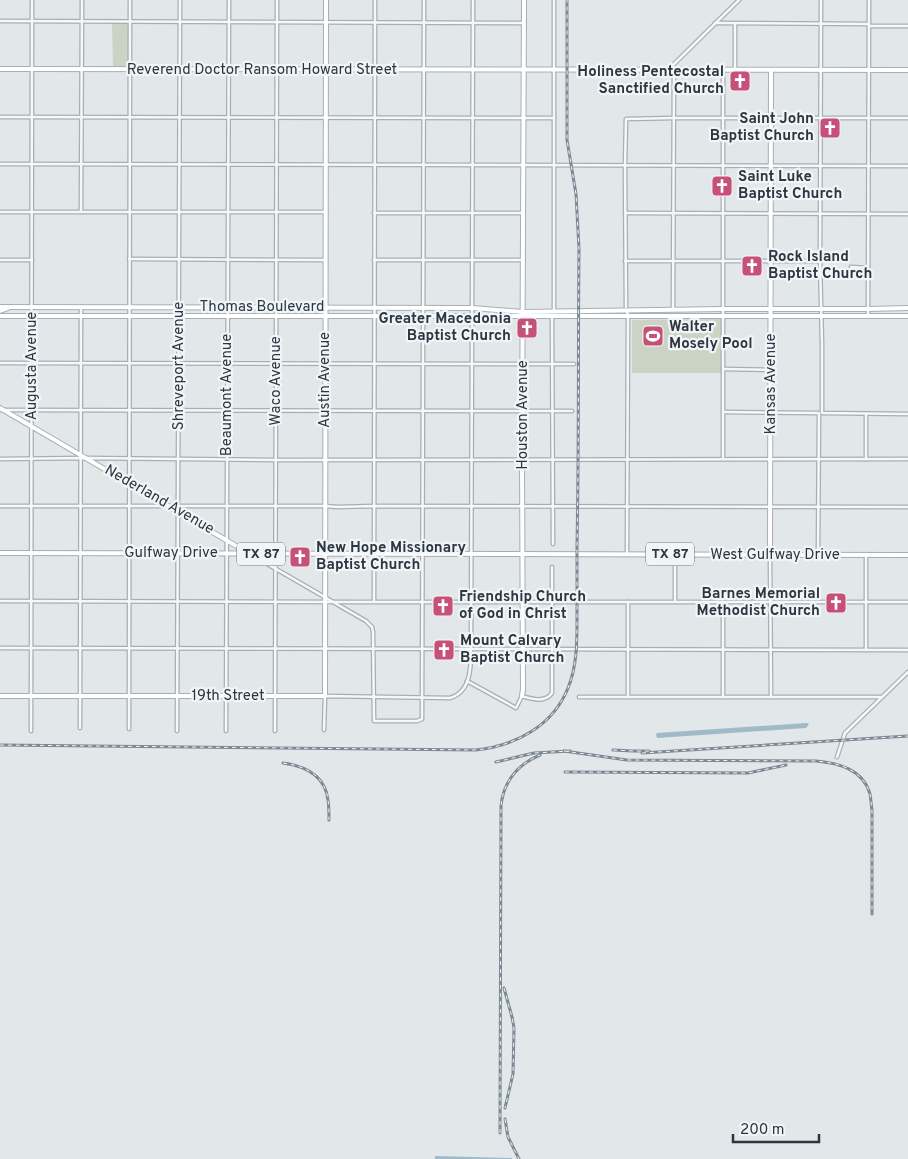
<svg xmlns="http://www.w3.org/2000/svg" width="908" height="1159" viewBox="0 0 908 1159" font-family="Overpass,sans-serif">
<rect width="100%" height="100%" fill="#e2e7ea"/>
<!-- green -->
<g fill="#cbd3c4">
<path d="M112,24H127L128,26V67H113Z"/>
<path d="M721,319V373H632V320Z"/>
</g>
<!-- water -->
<g fill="#a0bbc7">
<path d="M807,723L809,724L806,728L657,738L656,735L657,733Z"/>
<path d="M435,1156L512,1158V1159H435Z"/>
</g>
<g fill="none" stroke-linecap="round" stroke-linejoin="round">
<!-- street casing -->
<g stroke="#a7afb4" stroke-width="5">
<g id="street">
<path d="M821,0L820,261L822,344V413L908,414"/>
<path d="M0,21L524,23"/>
<path d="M715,23L869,24"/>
<path d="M869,26H908"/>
<path d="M669,69L739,0"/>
<path d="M723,70V459"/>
<path d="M735,70V24"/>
<path d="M0,117L554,118"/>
<path d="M0,164L908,166"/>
<path d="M0,212H326"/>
<path d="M81,212L82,0"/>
<path d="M374,213H523"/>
<path d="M625,213L908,214"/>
<path d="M129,259L325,260"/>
<path d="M0,260H32"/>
<path d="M374,260H523"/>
<path d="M625,261H820"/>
<path d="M851,267L868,268"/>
<path d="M626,307L625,166L626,119L674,118H908"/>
<path d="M673,309L674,70"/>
<path d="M554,311V0"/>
<path d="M627,311L628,317L627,554"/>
<path d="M552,316L553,544"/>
<path d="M868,316L869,0"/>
<path d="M0,363L574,364"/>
<path d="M723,369L771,370"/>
<path d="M0,410L572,411"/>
<path d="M723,412L819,413L818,555"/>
<path d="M0,459L86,458L276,460L908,459"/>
<path d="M866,459V414"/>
<path d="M0,506H325L338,507L374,506L908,507"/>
<path d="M250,554L366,621L372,627L373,632L374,721H417L422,719L424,0"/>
<path d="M675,554V602"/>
<path d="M770,555L771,697"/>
<path d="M0,601L355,602H908"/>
<path d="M374,601L375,0"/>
<path d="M0,648L908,650"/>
<path d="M866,650V555"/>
<path d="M467,681L516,708L522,696C532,699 545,703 552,693V567"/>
<path d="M579,697H881"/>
<path d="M628,697V602"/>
<path d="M723,697V602"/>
<path d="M80,728L81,307"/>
<path d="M129,729C129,486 129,243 130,0"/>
<path d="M324,730L325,696L450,698C471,692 471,667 471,650L473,0"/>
<path d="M31,731L32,0"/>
<path d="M177,731L180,0"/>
<path d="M226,731L229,0"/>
<path d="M275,731L277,0"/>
<path d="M837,757L845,733L908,672"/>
</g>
</g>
<!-- secondary casing -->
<g stroke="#a7afb4" stroke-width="6">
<g id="secondary">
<path d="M0,69L908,70"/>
<path d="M0,307L472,308L523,312L723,309H868L908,308"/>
<path d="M0,311L8,308"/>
<path d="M0,316H908"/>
<path d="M0,408L250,554"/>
<path d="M770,555L771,71"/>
<path d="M0,696H325L326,0"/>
<path d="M522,696L523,689L522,460L524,0"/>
</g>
</g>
<!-- primary casing -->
<g stroke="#a2adb5" stroke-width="6">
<path id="primary" d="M0,553L908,555"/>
</g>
<!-- street -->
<use href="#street" stroke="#f5f7f8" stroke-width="2.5"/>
<!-- secondary -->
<use href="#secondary" stroke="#fff" stroke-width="4"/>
<!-- primary -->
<use href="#primary" stroke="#fff" stroke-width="4"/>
<!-- rail casing -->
<g stroke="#7d8993" stroke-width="3">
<g id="rail">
<path d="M0,745L476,750C515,746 553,726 568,688C577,666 577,643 577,621C577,595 577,570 577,545C579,446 578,348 579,249L576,194L567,140V0"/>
<path d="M613,750L633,751H649"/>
<path d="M564,751L627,760L816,761C838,763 863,769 870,794C871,799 871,805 872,810V914"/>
<path d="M642,753L908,736"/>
<path d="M496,762L534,753L570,751"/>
<path d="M283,763C305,766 325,775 328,800C329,806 329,813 329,820"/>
<path d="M565,772L748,773L786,765"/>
<path d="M504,988L512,1017L514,1028L513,1074L505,1108"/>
<path d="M505,1119L508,1137L519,1159"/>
<path d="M500,1133L501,806C503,782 518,764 540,755"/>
</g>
</g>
<!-- rail -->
<use href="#rail" stroke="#f2f5f7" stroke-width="1" stroke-dasharray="4" stroke-linecap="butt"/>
</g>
<!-- icons -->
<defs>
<g id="church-square" transform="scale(1.125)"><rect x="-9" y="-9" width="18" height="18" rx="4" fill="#c75079" stroke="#f2f5f7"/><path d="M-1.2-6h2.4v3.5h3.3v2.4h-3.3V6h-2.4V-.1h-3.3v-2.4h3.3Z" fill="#fff"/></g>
<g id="stadium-square" transform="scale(1.125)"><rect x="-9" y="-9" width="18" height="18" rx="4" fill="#c75079" stroke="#f2f5f7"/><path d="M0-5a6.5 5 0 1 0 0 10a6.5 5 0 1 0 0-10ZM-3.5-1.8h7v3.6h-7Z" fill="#fff"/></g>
</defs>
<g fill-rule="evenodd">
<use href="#church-square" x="740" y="81"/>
<use href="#church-square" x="830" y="128"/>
<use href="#church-square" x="722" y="186"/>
<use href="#church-square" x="752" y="266"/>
<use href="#church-square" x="527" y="328"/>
<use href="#stadium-square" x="653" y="336"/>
<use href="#church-square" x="300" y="557"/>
<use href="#church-square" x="836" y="603"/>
<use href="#church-square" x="443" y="606"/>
<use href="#church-square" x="444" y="650"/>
</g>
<g text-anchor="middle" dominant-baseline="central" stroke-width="4.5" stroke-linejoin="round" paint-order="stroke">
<!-- shield labels -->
<g fill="#f2f5f7" stroke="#677078" stroke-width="1">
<rect x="237" y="542.5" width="48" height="23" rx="4"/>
<rect x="646" y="542.5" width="48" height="23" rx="4"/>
</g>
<g font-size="14" font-weight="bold" fill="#2b3741">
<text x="261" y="554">TX 87</text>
<text x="670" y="554">TX 87</text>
</g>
<!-- street labels -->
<g font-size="15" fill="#2b3741" stroke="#f2f5f7">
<text x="262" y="70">Reverend Doctor Ransom Howard Street</text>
<text x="262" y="307">Thomas Boulevard</text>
<text transform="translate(32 366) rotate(-90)">Augusta Avenue</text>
<text transform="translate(179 366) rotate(-90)">Shreveport Avenue</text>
<text transform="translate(325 380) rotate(-90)">Austin Avenue</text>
<text transform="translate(276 381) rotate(-90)">Waco Avenue</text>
<text transform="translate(771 384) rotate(-90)">Kansas Avenue</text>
<text transform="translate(227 395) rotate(-90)">Beaumont Avenue</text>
<text transform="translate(523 415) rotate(-90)">Houston Avenue</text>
<text transform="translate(159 500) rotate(30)">Nederland Avenue</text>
<text x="171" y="553">Gulfway Drive</text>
<text x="775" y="555">West Gulfway Drive</text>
<text x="228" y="696">19th Street</text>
</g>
<!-- poi labels -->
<g font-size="15" font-weight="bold" fill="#2b3741" stroke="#f2f5f7" text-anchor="start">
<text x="724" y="72" text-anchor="end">Holiness Pentecostal<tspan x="724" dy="17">Sanctified Church</tspan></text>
<text x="814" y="119" text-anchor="end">Saint John<tspan x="814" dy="17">Baptist Church</tspan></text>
<text x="738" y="177">Saint Luke<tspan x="738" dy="17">Baptist Church</tspan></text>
<text x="768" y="257">Rock Island<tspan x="768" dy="17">Baptist Church</tspan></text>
<text x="511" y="319" text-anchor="end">Greater Macedonia<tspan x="511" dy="17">Baptist Church</tspan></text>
<text x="669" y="327">Walter<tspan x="669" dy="17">Mosely Pool</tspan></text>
<text x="316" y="548">New Hope Missionary<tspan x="316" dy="17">Baptist Church</tspan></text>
<text x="820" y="594" text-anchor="end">Barnes Memorial<tspan x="820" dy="17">Methodist Church</tspan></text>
<text x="459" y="597">Friendship Church<tspan x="459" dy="17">of God in Christ</tspan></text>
<text x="460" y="641">Mount Calvary<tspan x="460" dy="17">Baptist Church</tspan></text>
</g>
</g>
<!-- scale -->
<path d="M733 1134v8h86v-8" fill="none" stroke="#2b3741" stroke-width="2.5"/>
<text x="740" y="1134" font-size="15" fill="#2b3741" stroke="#f2f5f7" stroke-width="4" paint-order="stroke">200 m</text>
</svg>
